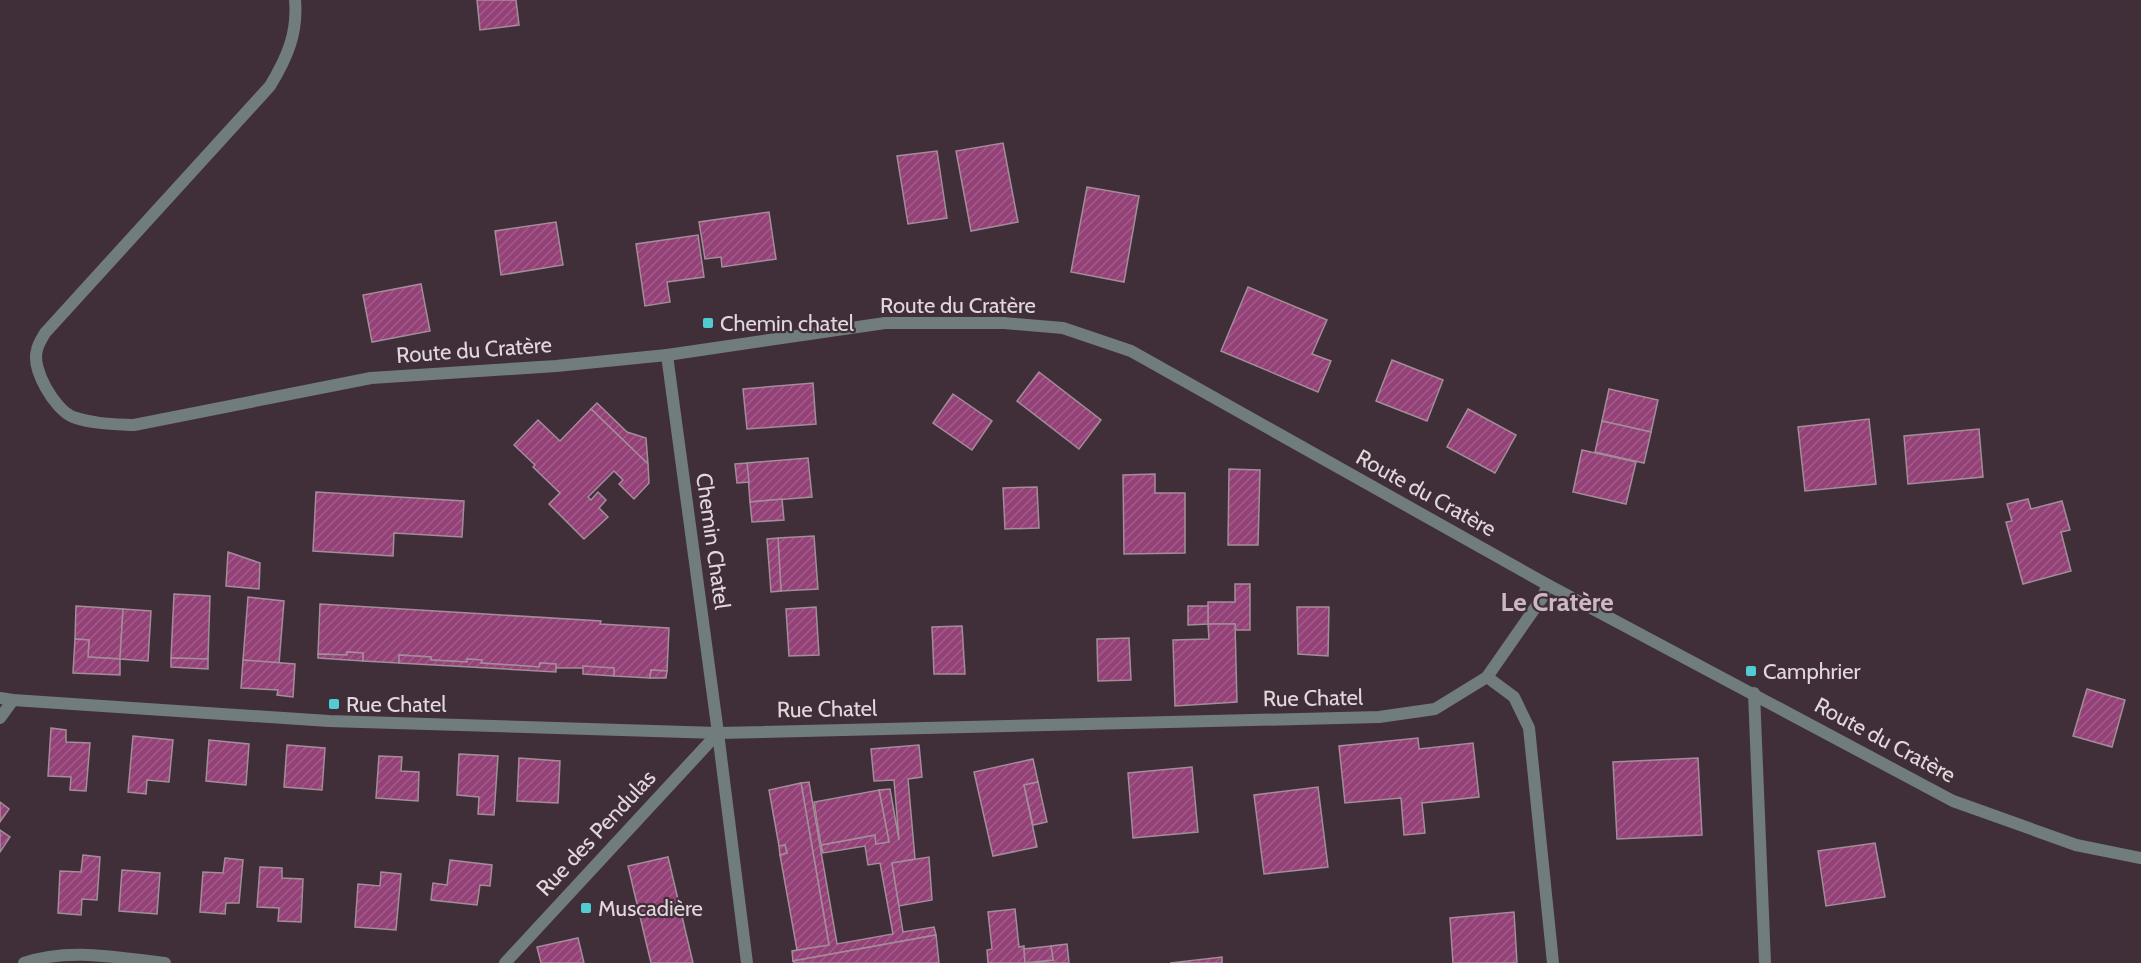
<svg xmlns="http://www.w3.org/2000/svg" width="2141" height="963" viewBox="0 0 2141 963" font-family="Cabin,sans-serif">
<defs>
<pattern id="building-hatch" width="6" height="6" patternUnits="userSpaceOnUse" patternTransform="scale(1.5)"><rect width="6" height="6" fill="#944177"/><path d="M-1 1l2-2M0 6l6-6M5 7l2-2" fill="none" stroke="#a35c8a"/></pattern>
</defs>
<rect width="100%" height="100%" fill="#402f39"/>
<!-- building -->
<g fill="url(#building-hatch)" stroke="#a28d99" stroke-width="1.5">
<path d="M477,0H516L519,25L480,30Z"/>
<path d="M1003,143L1018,222L971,231L956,151Z"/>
<path d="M937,151L947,218L908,224L897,156Z"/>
<path d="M1087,187L1139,196L1124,282L1071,272Z"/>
<path d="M769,212L776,259L722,267L721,257L705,259L699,222Z"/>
<path d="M556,222L563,265L501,275L495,231Z"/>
<path d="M698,235L704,277L667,282L670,302L645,306L636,244Z"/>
<path d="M421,284L430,331L372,342L363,295Z"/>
<path d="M1248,287L1327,320L1312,354L1331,361L1318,392L1221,351Z"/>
<path d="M1392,360L1443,380L1427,421L1376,401Z"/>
<path d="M1039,372L1101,420L1079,449L1017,401Z"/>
<path d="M813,383L816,424L747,429L743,389Z"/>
<path d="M1609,389L1658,400L1651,432L1602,421Z"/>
<path d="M953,394L992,421L972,450L933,423Z"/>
<path d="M597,403L627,432L646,438L648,464L591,409Z"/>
<path d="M591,409L648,464L649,483L634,499L619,484L623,480L614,471L588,497L591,500L598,492L606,500L599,508L608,517L584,539L549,504L560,493L533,467L535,465L514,445L538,420L560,441Z"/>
<path d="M1468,409L1516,435L1495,473L1447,447Z"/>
<path d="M1869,419L1876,484L1805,491L1798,427Z"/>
<path d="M1602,421L1651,432L1644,463L1595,452Z"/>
<path d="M1979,429L1983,477L1908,484L1904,436Z"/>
<path d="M1582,450L1636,462L1626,504L1573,492Z"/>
<path d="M808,458L812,497L750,502L747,463Z"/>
<path d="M747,463L749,482L737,483L735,464Z"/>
<path d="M1229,469L1260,470L1258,545H1228Z"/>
<path d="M1155,474V493H1185V553L1124,554L1123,475Z"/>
<path d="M1037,487L1039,528L1005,529L1003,488Z"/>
<path d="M316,492L464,501L462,537L394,533L393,556L313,551Z"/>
<path d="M782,499L784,520L752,522L750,502Z"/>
<path d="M2028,499L2031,509L2062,501L2070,530L2061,532L2071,571L2023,584L2006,522L2012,521L2007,504Z"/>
<path d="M814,536L818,589L781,591L778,538Z"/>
<path d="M778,538L781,591L771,592L767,539Z"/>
<path d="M228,552L260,563L259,589L226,586Z"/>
<path d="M1235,584H1250V630H1236L1235,624H1208V602H1235Z"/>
<path d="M174,594L210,596L208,659L171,658Z"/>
<path d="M248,597L284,601L279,664L243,660Z"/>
<path d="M320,604L601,621L600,624L669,628L667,671L651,670L650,678L614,676V668H556V664L540,663L539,667L481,663L482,660L467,659V662L431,660V657L399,655V663L363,661V653L347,652V655L318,654Z"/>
<path d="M76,606L123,609L120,659L88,657L89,640L75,639Z"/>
<path d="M1188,606H1208V624L1188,625Z"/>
<path d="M816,607L819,655L789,656L786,609Z"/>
<path d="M1297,607H1329L1328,656L1298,654Z"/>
<path d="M123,609L151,611L148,661L120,659Z"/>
<path d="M1208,624H1235L1237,702L1175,706L1173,640L1209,639Z"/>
<path d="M962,626L965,674H934L932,627Z"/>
<path d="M1129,638L1131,680L1098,681L1097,639Z"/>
<path d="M75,639L89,640L88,657L120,659V675L73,673Z"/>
<path d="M347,652L363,653V661L318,658V654L347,655Z"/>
<path d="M399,655L431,657V660L467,662V659L482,660L481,663L539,667L540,663L556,664V672L399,663Z"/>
<path d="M171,658L208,659V669L171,667Z"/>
<path d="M243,660L295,664L293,697L277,695L278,690L241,688Z"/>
<path d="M583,666L614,668V676L583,674Z"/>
<path d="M651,670L667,671L666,678H650Z"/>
<path d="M2087,689L2125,700L2112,747L2073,736Z"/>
<path d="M51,728L66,730V742L90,743L86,791L70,790L71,777L48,776Z"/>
<path d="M133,736L173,740L169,782L147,780L146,794L128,792Z"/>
<path d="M1418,738L1419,749L1473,743L1479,797L1422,803L1425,833L1404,835L1401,798L1345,803L1339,746Z"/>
<path d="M209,740L249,744L246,785L206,781Z"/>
<path d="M287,745L325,748L322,790L284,787Z"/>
<path d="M919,745L922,777L908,779L915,859L892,863L903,932L934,927L936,935L793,961L792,951L829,945L801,783L809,782L837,944L893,934L880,863L868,865L865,846L823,853L821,845L875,835L876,844L889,842L879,790L890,789L899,840L894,780L874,781L871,749Z"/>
<path d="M459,754L498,756L494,815L478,814L479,797L457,795Z"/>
<path d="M379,756L402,757L401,771L419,772L418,801L376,798Z"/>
<path d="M519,758L560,761L558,803L517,801Z"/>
<path d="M1698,758L1702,835L1617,839L1613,762Z"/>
<path d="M1033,759L1038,782L1024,785L1037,847L993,856L974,772Z"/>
<path d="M1192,767L1198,832L1133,838L1128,773Z"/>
<path d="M1038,782L1047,822L1033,825L1024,785Z"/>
<path d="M801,783L829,945L797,950L780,855L787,853L785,845L779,846L769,790Z"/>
<path d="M1318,787L1328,867L1264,874L1254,795Z"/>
<path d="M879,790L889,842L876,844L875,835L821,845L814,802Z"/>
<path d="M0,802L9,809L0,822Z"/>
<path d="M0,830L10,837L0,852Z"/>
<path d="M1875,843L1885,897L1826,906L1818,851Z"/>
<path d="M785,845L787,853L780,855L779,846Z"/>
<path d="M83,855L100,857L97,900L82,899L81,915L58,913L60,871L81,872Z"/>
<path d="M668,857L693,963H651L628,866Z"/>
<path d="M929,857L932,900L899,906L892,863Z"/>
<path d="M225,858L243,860L239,903H226L225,914L200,912L203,872L223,873Z"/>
<path d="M450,860L492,865L490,886L480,885L477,905L431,900L433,883L447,885Z"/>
<path d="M260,867L282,868V878L303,879L301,922L278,921L279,908L257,907Z"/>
<path d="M122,870L160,873L157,914L119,911Z"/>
<path d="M381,872L401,874L396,930L355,927L358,884L380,886Z"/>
<path d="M1015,909L1019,947L1024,946L1025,963L1053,960L1051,946L1067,944L1069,963H988L987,950L992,949L988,912Z"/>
<path d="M1514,912L1517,963H1453L1450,918Z"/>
<path d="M936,935L939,963H794L793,961Z"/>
<path d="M578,938L584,963H541L537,947Z"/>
<path d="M1051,946L1053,960L1025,963L1024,949Z"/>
<path d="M1222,957V963H1170Z"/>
</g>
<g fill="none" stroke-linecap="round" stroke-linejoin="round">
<!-- minor -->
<g stroke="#717c7d" stroke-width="12">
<path d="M295,0C298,33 287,58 270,86L45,333C42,338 38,344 37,350C31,369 55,410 73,417C93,424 113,424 134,425L371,378L556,366L667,355L718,733L747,963"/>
<path d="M1487,677L1514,697L1529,728L1553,963"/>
<path d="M1754,693L1765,963"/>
<path d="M0,698L13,700L329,721L718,733L1379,717L1435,709L1487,677L1542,598L1548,585"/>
<path d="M0,718L13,700"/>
<path d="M24,963C69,947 119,958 165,963"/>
<path d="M505,963L718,733"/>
</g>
<!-- tertiary -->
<path stroke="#717c7d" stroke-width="12" d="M667,355L885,323H1004L1063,328L1131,351L1548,585L1953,801L2076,845L2141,858"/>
</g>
<!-- markers -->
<g fill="#51ccd2" stroke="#402f39" stroke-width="2">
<rect x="702" y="317" width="12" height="12" rx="3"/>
<rect x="1745" y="665" width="12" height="12" rx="3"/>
<rect x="328" y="698" width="12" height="12" rx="3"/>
<rect x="580" y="902" width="12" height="12" rx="3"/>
</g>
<g text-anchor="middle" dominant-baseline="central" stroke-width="4.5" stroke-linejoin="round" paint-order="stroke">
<!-- street labels -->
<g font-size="22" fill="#e2d7dd" stroke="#402f39">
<text x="958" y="305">Route du Cratère</text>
<text transform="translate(474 350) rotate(-4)">Route du Cratère</text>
<text transform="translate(1426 493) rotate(29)">Route du Cratère</text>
<text transform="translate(713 541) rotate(82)">Chemin Chatel</text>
<text transform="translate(1313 698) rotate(-1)">Rue Chatel</text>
<text transform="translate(827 709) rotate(-1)">Rue Chatel</text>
<text transform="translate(1885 740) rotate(28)">Route du Cratère</text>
<text transform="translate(596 833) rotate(-47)">Rue des Pendulas</text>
</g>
<!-- poi labels -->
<g font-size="22" fill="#e2d7dd" stroke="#402f39" text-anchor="start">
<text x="720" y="323">Chemin chatel</text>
<text x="1763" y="671">Camphrier</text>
<text x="346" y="704">Rue Chatel</text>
<text x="598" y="908">Muscadière</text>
</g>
<!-- quarter labels -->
<g font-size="26" font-weight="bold" fill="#cdb7c3" stroke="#402f39">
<text x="1557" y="602">Le Cratère</text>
</g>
</g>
</svg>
